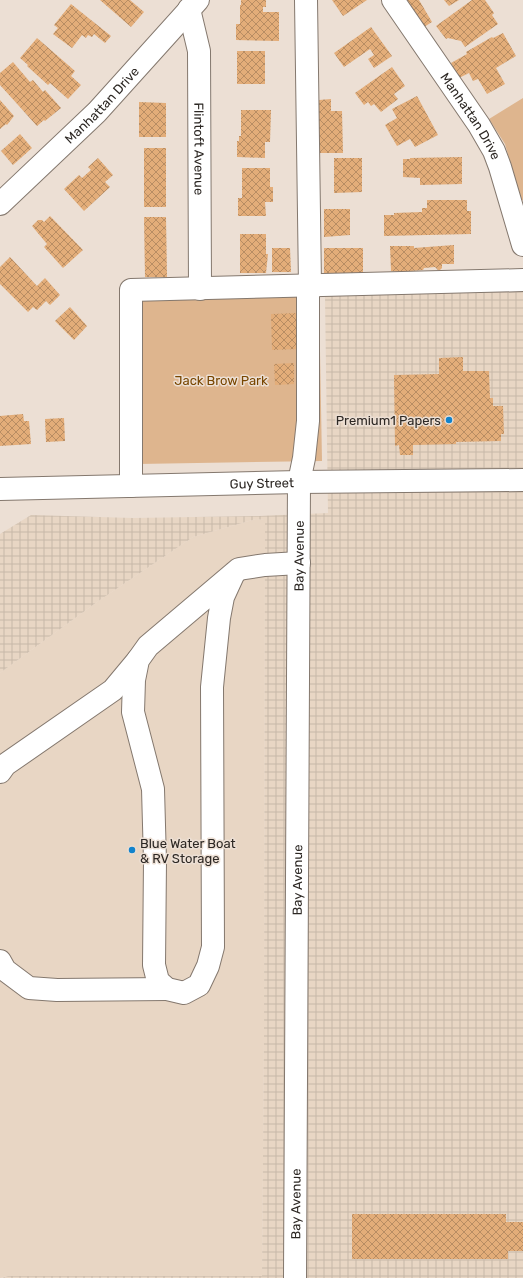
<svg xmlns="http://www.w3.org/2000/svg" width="523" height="1278" viewBox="0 0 523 1278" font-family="Rubik,sans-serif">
<defs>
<pattern id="industrial-grid" width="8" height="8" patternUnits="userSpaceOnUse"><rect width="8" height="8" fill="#e8d6c4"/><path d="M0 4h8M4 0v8" fill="none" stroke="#c7b8a8"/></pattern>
<pattern id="building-cross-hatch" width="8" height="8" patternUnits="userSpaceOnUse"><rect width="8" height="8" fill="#e3ad79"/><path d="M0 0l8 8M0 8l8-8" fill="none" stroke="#b88d63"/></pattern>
</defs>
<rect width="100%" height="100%" fill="#ecdfd4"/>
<!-- built -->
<path fill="#e8d6c4" d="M256,519L265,520L264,1035L262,1276H8L0,1278V673L97,602L193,537Z"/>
<!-- industrial -->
<path fill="url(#industrial-grid)" d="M523,289V1278H2L8,1276H262L264,1035L265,520L256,519L193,537L97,602L0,673V534L31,515L133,518L259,516L328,513L325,296Z"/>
<!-- park -->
<g fill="#deb58e">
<path d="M523,98V200L521,201L505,144L489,119Z"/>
<path d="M319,296L322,461L138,464L135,299Z"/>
</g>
<!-- pier -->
<path fill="#ecdfd4" d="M507,0H523V16L519,18Z"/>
<!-- building -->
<g fill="url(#building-cross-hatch)">
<path d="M100,0H130L144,12L131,27Z"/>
<path d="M241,0H266V7H263V12H279V41L236,40V24H240V5H241Z"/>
<path d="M332,0H367L343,16Z"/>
<path d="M407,0H419L432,22L424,27Z"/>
<path d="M444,0H459L449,6Z"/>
<path d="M472,0H485L494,13L492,15L498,24L465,47L461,41L448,38L446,39L436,26Z"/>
<path d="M71,4L111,36L105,43L94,34L92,37L88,35L86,38L82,35L72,48L53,34L58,28L54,25Z"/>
<path d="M371,27L392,56L374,68L368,59L374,55L370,49L344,67L334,53Z"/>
<path d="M503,33L516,56L496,68L505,84L487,94L478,79L473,81L469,73L459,78L451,63L467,54L466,52L492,37L493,38Z"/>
<path d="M37,38L75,71L71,76L81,85L68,99L50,83L48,85L27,66L28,65L20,58Z"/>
<rect x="237" y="51" width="28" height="33"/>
<path d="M13,62L30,82L33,80L43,92L45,90L61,108L45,121L44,120L37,126L0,85V73Z"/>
<path d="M392,67L405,86L394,94L398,99L381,112L374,104L371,106L368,102L364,105L355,93Z"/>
<path d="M417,96L438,135L415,147L410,139L397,146L385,125L397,118L392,109Z"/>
<path d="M331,99V111H342L343,153H319V100Z"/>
<path d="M0,100L14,116L7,125L6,124L0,129Z"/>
<path d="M139,102L166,103V137H139Z"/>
<path d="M241,110H271L270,142H265V158L237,157V141H239V136H241Z"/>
<path d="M20,134L32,148L13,165L1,151Z"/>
<rect x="144" y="148" width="22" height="59"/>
<path d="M462,157V184L420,185V178L403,177V159H410V158Z"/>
<path d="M98,158L113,175L105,182L110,187L84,211L64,189L79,175L82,178L91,170L88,167Z"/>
<path d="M334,158H362V192L334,193Z"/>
<path d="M242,168H270V187H273V202H265L266,216H238V198H242Z"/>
<path d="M427,200H467V211H471V234L384,236V215H394V213L422,212V208H427Z"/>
<path d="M324,209H350V235L324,237Z"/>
<path d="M50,216L83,250L63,268L44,247L47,244L32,226L38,220H42L44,222Z"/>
<path d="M144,217H166L167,277H145Z"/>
<path d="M240,234H266V254H268L266,273H240Z"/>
<path d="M454,245V264H442V268L440,270H438L435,267L424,268L423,270L412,271V272L391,271L390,246H414V248Z"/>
<path d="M272,248H290L291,272H272Z"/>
<rect x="324" y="248" width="39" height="25"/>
<path d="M10,257L37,286L45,278L60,295L50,305L46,301L37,310L33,307L28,312L0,284V267Z"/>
<path d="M70,307L87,326L74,340L55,321Z"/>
<path d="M298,313L299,349L272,350L271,314Z"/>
<path d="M463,357V371H489L490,398H493V406H503L504,434H501V441L456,442V444L413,445V455H400L399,445L395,446L394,375L439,374V358Z"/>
<path d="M294,363V384L275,385L274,364Z"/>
<path d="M23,414L24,421H29L31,444L0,446V416Z"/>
<path d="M64,418L65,441L46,442L45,419Z"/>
<path d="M352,1214H506V1222H523V1251H508V1259H352Z"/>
</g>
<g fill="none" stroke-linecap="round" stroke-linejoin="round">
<!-- minor casing -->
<g stroke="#84786e" stroke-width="24">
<g id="minor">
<path id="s1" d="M393,0L479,125L494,151L500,167L523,245"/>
<path id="s2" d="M189,9L199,51L200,289"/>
<path id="s3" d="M0,204L97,112L198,0"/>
<path d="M131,486V290L523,280"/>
<path id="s4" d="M0,489L299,482L523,480"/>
<path d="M234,573L223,597L219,618L212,687L213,947L208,966L199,985L184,993L167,989L158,981L154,965L155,861L153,789L133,712L134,680L138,660L148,646L239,569L265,565L299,563"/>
<path d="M0,772L5,765L113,690L138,660"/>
<path d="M0,961L5,970L29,988L57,990L167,989"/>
<path id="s5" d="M295,1278L299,482L304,458L308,421V296L310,286L306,0"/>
</g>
</g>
<!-- minor -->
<use href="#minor" stroke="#fff" stroke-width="22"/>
</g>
<!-- markers -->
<g fill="#1183cc" stroke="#ecdfd4" stroke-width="1.5">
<circle cx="449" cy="420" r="4"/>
<circle cx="132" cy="850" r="4"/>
</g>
<g text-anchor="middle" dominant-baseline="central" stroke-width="3" stroke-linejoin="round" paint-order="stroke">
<!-- street labels -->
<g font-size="13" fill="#2d2824" stroke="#ecdfd4">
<text stroke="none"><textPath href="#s3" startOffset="142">Manhattan Drive</textPath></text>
<text stroke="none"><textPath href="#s1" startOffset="140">Manhattan Drive</textPath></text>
<text stroke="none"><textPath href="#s2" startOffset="141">Flintoft Avenue</textPath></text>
<text stroke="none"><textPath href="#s4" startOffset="262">Guy Street</textPath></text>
<text stroke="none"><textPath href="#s5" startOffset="722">Bay Avenue</textPath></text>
<text stroke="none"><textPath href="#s5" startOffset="398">Bay Avenue</textPath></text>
<text stroke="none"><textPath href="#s5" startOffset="74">Bay Avenue</textPath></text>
</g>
<!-- park labels -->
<g font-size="13" fill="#784601" stroke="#ecdfd4">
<text x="221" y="380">Jack Brow Park</text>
</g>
<!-- poi labels -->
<g font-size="13" fill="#2d2824" stroke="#ecdfd4" text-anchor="end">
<text x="441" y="420">Premium1 Papers</text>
<text x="140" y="843" text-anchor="start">Blue Water Boat<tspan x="140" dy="15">&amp; RV Storage</tspan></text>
</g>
</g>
</svg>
